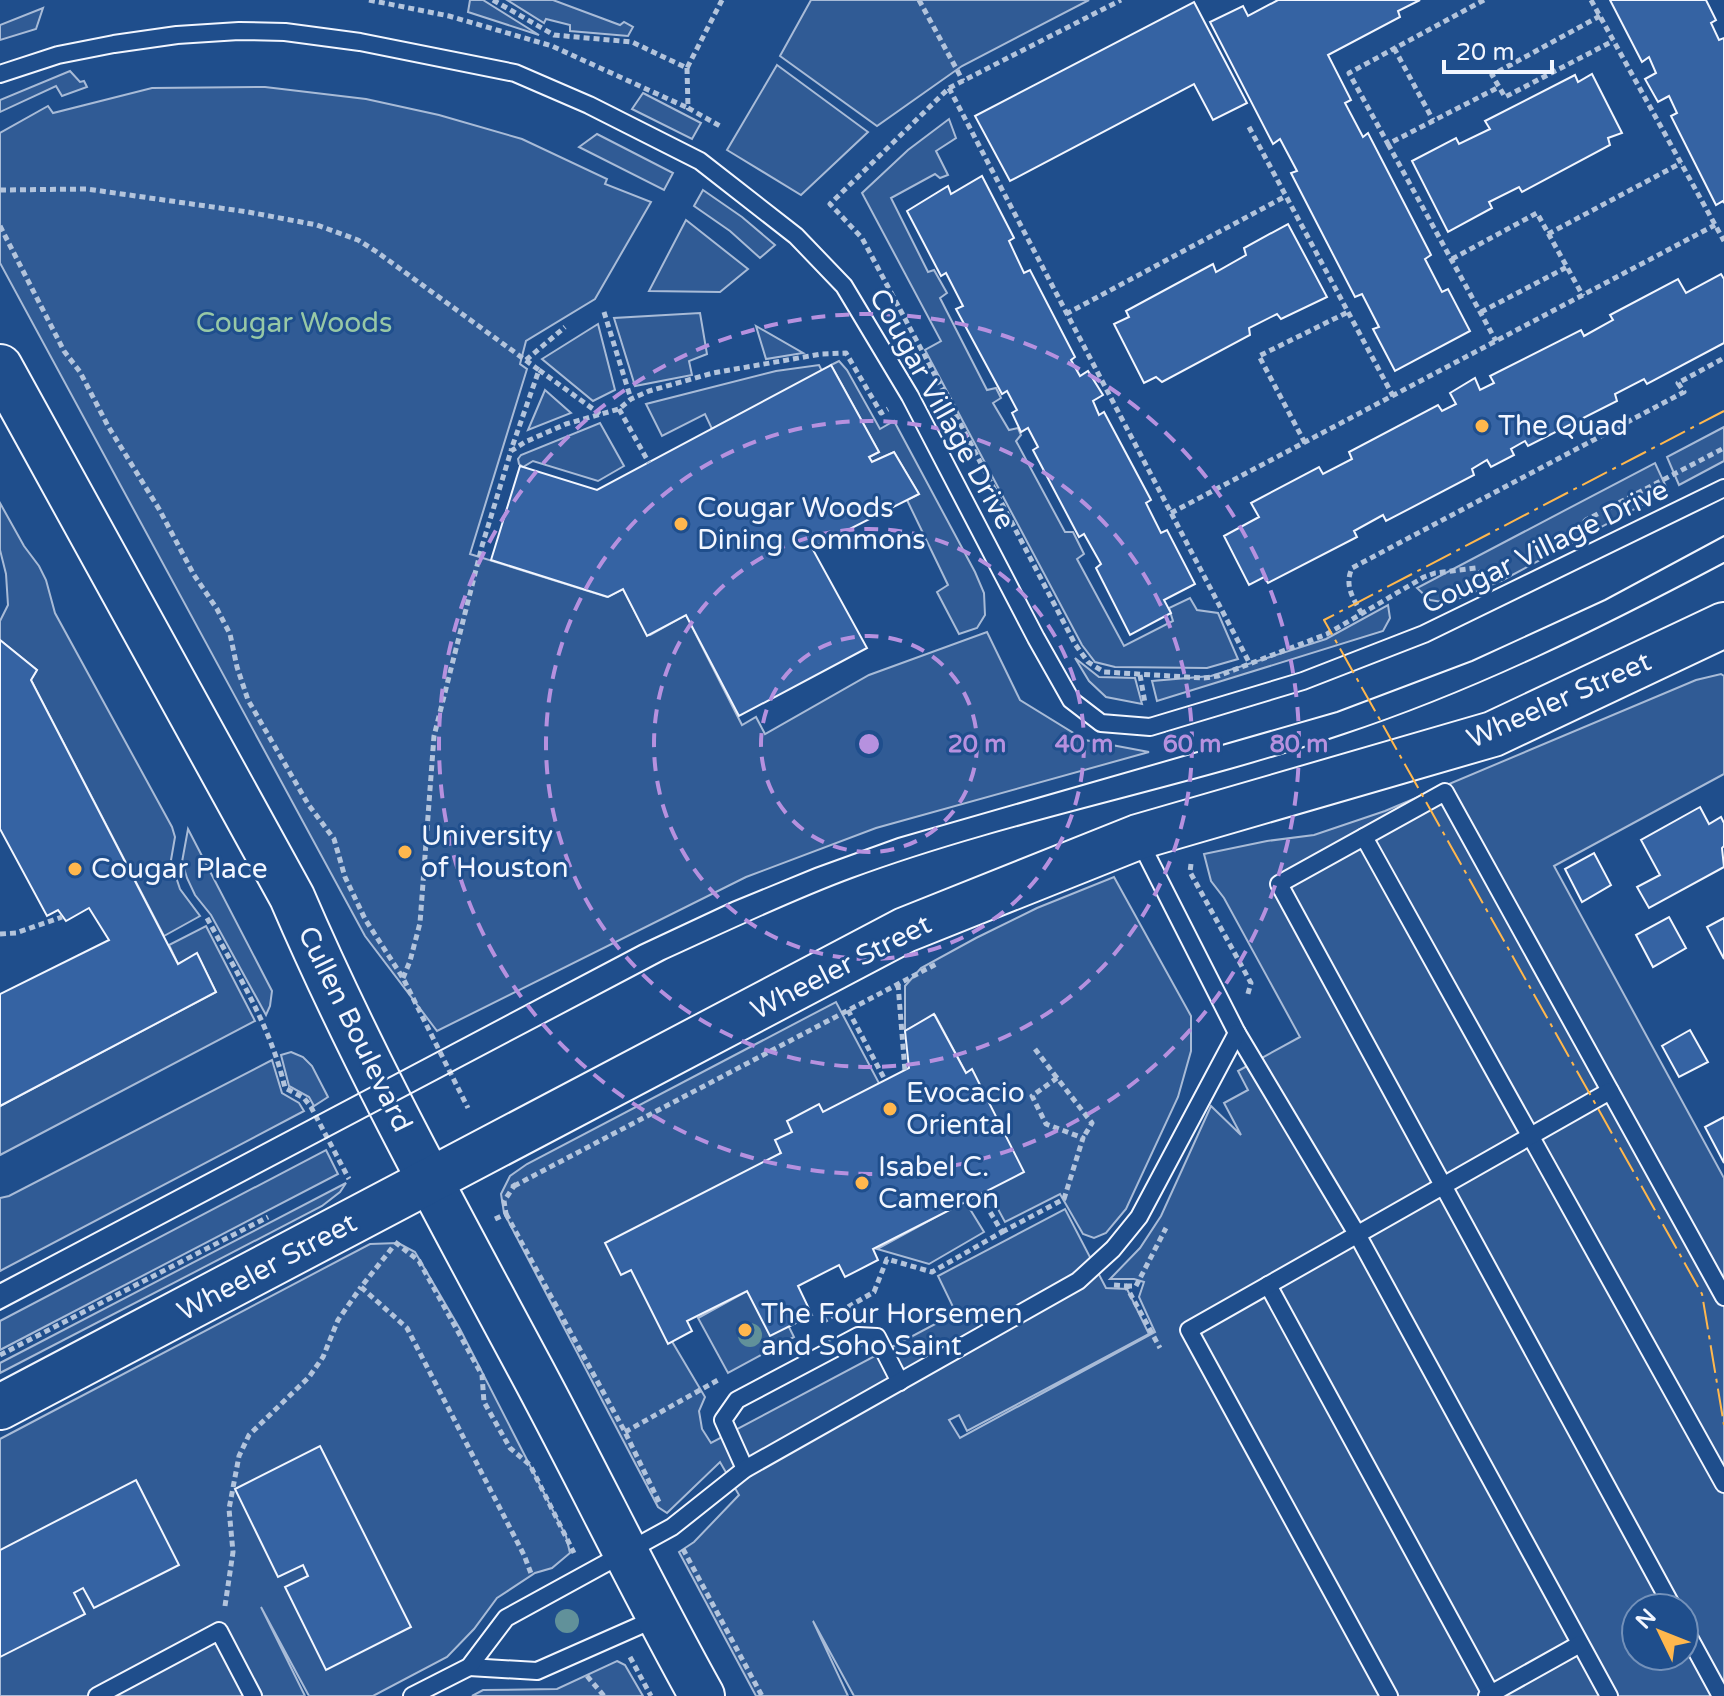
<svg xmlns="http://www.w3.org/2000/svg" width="1724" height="1696" viewBox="0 0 1724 1696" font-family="'Varela Round',sans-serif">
<rect width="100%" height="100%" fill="#1f4e8c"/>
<!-- built -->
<g fill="#305b95" stroke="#a8bbd7" stroke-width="2" fill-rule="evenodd">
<path d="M470,0H483L539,35L468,12Z"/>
<path d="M507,0H553L620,25L624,22L633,27L628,36L570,31V25L546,19L544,23Z"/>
<path d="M811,0H1089L962,66L877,126L780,56Z"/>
<path d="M43,8L36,29L0,40V25Z"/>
<path d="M777,65L868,132L801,195L727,150Z"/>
<path d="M70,71L80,82L84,81L87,87L62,96L56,86L0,112V100Z"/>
<path d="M265,87L366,99L439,115L522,139L607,179L605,184L651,202L595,299L526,341L520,364L527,369L470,554L607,597L623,589L645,631L650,635L686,615L742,725L756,717L765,734L869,675L987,632L1020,700L1085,740L1149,752L876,828L746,877L437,1031L365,936L0,263V133L48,106L53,113L152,88Z"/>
<path d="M643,93L701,123L692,139L632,109Z"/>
<path d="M949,119L956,138L936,151L948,175L940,178L935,174L891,198L928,272L934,270L947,293L940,298L987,390L996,388L1001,398L993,403L1009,430L1018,428L1021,435L1016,441L1065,532H1073L1084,554L1077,559L1124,646L1173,621L1169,608L1190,598L1197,610L1218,613L1238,659L1207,668L1115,667L1095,662L1082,645L925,350L941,341L862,193L908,150Z"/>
<path d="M597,134L673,173L664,190L579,147Z"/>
<path d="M703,190L742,217L775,245L760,258L730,231L694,206Z"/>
<path d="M686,220L748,269L720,292L649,291Z"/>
<path d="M700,313L707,354L689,361L692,375L635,386L614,318Z"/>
<path d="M598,324L615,390L593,401L542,359Z"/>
<path d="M756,326L803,353L766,359Z"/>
<path d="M839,361L847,370L880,429L894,421L975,572L984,593L985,615L977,628L959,634L937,592L948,585L907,500L919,494L894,452L872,462L869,457L879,452L831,365Z"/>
<path d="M819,365L822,371L712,429L705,414L662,436L646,404L776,371Z"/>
<path d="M545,390L571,413L528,430Z"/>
<path d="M600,423L624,466L598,481L533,461L523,467L519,464L518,459L521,455Z"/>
<path d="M1724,427V461L1679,485L1667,457Z"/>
<path d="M1655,463L1668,491L1503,580L1448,603L1430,600L1417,588Z"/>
<path d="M0,503L24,546L39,566L46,580L55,613L172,827L175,837L171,860L174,871L180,889L200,916L164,936L31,680L37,670L0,640V621L8,605L6,574L0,550Z"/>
<path d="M1388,605L1390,618L1383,631L1157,701L1152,681L1211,676L1326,639Z"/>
<path d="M1075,658L1099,677L1135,678L1142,704L1106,697L1089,681Z"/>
<path d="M1721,674L1724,676V774L1554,866L1724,1178V1696H854L813,1621L848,1696H756L679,1552L694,1542L739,1495L720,1462L667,1513L658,1507L504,1213L501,1194L510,1176L527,1164L836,1002L880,1085L777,1141L781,1155L633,1267L667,1333L705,1397L699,1411L702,1429L711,1443L956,1313L938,1276L1065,1209L1106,1288L1127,1289L1149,1334L967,1431L959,1415L949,1420L960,1438L1155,1332L1139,1297L1144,1282L1134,1279H1110L1140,1248L1161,1216L1211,1106L1241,1135L1224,1103L1248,1090L1238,1071L1300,1037L1224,898L1211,881L1204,854L1267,841L1314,835L1385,811L1696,680ZM1636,1608H1684V1656H1636Z"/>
<path d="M188,829L272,991L270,1006L266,1015L211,915L195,895L187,878L182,862Z"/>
<path d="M1114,877L1191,1016V1051L1178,1097L1126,1209L1106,1233L1094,1238L1083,1234L1060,1194L1005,1222L986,1187L1018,1170L935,1015L905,1031V986L921,968L976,938L1037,908Z"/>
<path d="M206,926L255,1021L0,1155V1106L216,992L197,954L178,964L169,945Z"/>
<path d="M291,1052L303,1057L312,1066L328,1097L314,1106L309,1097L289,1086L281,1055Z"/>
<path d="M272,1060L282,1093L299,1103L304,1111L0,1271V1198L9,1196Z"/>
<path d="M326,1150L338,1174L0,1350V1321Z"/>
<path d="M346,1183L340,1192L322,1206L0,1373V1363Z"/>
<path d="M965,1201L984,1232L929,1264L877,1249Z"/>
<path d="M398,1243L415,1252L460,1329L566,1536L570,1553L552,1568L535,1573L497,1598L474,1629L447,1657L373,1696H309L261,1607L305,1696H0V1439L370,1244Z"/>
<path d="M769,1287L794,1337L728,1373L698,1318L747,1291L751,1297Z"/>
<path d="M617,1661L625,1665L643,1696H472L483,1690L557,1689Z"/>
</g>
<!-- building -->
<g fill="#3563a3" stroke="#f2f6ff" stroke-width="2">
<path d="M1420,0L1398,11L1400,17L1328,55L1351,100L1345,103L1363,137L1368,133L1431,255L1425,259L1442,292L1448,289L1470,331L1395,371L1373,329L1379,327L1362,294L1355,297L1291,173L1297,171L1280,139L1273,144L1210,22L1243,6L1248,16L1278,0Z"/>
<path d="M1610,0H1706L1716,20L1711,23L1719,40L1724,38V203L1723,201L1716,205L1671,116L1677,113L1669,96L1658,102L1645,79L1656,73L1649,57L1642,62Z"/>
<path d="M1194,2L1247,103L1213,120L1194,84L1010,181L975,116Z"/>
<path d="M1592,74L1622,133L1608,138L1610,145L1522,192L1519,187L1489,202L1492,208L1448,232L1412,161L1456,138L1459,144L1490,129L1485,121L1575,75L1578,82Z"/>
<path d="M982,176L1014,238L1009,241L1024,273L1030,270L1075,357L1071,360L1080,376L1088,371L1103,395L1093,401L1099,415L1104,412L1151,500L1146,503L1161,533L1167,530L1195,584L1164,600L1171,613L1130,635L1096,568L1101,564L1084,534L1079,537L1033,450L1038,447L1028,428L1021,432L1012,413L1017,410L1007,391L1002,394L956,309L963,306L946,273L941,276L907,211L948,186L951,194Z"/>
<path d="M1288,224L1327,297L1281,319L1277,314L1249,328L1250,335L1162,382L1156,377L1144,383L1114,324L1129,317L1126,311L1213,264L1216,272L1246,255L1244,248Z"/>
<path d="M1721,274L1724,279V343L1647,384L1644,379L1615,394L1617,401L1528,446L1525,441L1511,449L1514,455L1491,467L1487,460L1472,469L1474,475L1386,521L1383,515L1354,531L1357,537L1268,583L1264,577L1249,585L1224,536L1259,517L1251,503L1319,467L1323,474L1352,459L1349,452L1438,405L1442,411L1456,404L1450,393L1475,378L1480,390L1494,383L1490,376L1581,330L1584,336L1613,320L1610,315L1678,279L1686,293Z"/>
<path d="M831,365L879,452L869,457L872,462L894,452L919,494L812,548L867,648L739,716L686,615L647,636L623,589L608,597L491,560L520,466L597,490Z"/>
<path d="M0,640L37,670L31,680L178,964L197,953L216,992L0,1106V994L109,940L89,908L66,921L58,910L47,916L0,829Z"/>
<path d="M1700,807L1709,824L1721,817L1724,823V846L1722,848L1724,867L1649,908L1637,887L1660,875L1641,840Z"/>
<path d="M1594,853L1611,885L1582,902L1565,869Z"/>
<path d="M1669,917L1686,948L1653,967L1636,935Z"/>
<path d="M1724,918V959L1707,927Z"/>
<path d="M934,1014L966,1073L972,1069L1024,1172L873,1249L878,1260L845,1277L839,1265L798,1286L812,1315L770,1336L747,1291L687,1321L692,1331L668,1344L631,1270L621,1275L605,1243L781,1153L775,1140L792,1132L787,1121L819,1104L823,1112L909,1068L905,1031Z"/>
<path d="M1690,1030L1708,1062L1679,1077L1662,1046Z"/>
<path d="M1724,1117V1163L1705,1127Z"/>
<path d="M320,1446L411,1627L326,1670L285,1587L308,1576L303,1565L278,1577L235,1489Z"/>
<path d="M136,1480L179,1565L94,1608L83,1588L74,1593L85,1614L0,1657V1550Z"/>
</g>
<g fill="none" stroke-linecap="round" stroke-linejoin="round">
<!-- lane casing -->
<g stroke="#f2f6ff" stroke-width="20">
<g id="lane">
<path d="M0,74L58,55L114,44L177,35L239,31L285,32L360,42L515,73L589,105L700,161L796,236L844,286L910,396L1036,638L1071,700L1101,723L1150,727L1303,681L1424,634L1724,488"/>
<path d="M1364,837L1724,1484"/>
<path d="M1138,838L1237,1033L1357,1234L1609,1696"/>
<path d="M1268,1285L1492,1696"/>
<path d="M745,1469L723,1420L737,1400L858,1336L877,1337L900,1382"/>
<path d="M1673,1608L1279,884L1445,792L1724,1297"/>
<path d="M1684,1628L1721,1696"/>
<path d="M469,1667L537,1671L657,1618"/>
<path d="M97,1696L219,1631L253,1696"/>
<path d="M412,1696L469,1667L506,1618L672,1527L745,1469L1078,1281L1113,1249L1139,1217L1237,1033"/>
<path d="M1389,1696L1189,1330L1610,1091"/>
<path d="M1487,1696L1580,1644"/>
</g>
</g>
<!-- secondary casing -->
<g stroke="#f2f6ff" stroke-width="48">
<g id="secondary">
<path d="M0,367L292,897C363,1062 451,1220 536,1379C592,1484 644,1592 702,1696"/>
<path d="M0,1407L905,930L1138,837L1493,734L1724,625"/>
</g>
</g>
<!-- path -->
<g stroke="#b3c4dc" stroke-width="5" stroke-dasharray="6 4" stroke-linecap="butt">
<path d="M369,0L449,16L552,46L688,108"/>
<path d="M493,0L554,35L632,42L687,68L722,0"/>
<path d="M919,0L963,81"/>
<path d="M1484,0L1349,73L1388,144L1499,87"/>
<path d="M1591,0L1724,241"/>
<path d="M1600,16L1492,75L1505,97L1613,41"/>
<path d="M1394,48L1433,120"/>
<path d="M687,68L688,108L720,126"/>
<path d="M949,88L1250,664"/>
<path d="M1249,127L1393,396"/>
<path d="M1388,144L1496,341"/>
<path d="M0,190L87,189L248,212L317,225L358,240L377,252L539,370L511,450"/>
<path d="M0,226L64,351L80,372L108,426L159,509L194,575L217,609L230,634L237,667L248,700L308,804L334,839L345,877L365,919L403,978L468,1108"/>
<path d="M1548,234L1681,163"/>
<path d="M1452,259L1537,213L1583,296"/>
<path d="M604,312L631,399"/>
<path d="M1481,312L1567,267"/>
<path d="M1066,314L1286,196"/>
<path d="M526,360L565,327"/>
<path d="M539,370L600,414"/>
<path d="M937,379L1075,644L1088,662L1104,672L1204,678L1218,676L1327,634L1424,577L1435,573L1476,568L1482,577"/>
<path d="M931,383L937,379L862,238L830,204L949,88L1121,0"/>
<path d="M619,409L649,463"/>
<path d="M1305,443L1259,356L1348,312"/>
<path d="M1171,513L1715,225"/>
<path d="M1577,529L1586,520L1724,448"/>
<path d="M1362,614C1353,598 1344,586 1352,568L1684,392L1678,383L1724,358"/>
<path d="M1140,675L1145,703"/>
<path d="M1191,864L1190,872L1251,983L1247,997"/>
<path d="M207,918C237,973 271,1027 285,1088L304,1098L311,1107L349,1179"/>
<path d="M0,934L16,933L62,917"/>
<path d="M403,978L410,961L420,923L434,736L482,546L511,451L525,442L566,424L619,409L631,399L649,391L713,373L821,354L846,353L881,413L888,409"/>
<path d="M898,984L905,1071"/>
<path d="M848,1010L885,1080"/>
<path d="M1035,1049L1057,1078"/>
<path d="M514,1186L938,963"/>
<path d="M506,1214L625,1432L660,1504"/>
<path d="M495,1219L506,1214L504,1201L514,1186L512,1183"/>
<path d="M1002,1232L1064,1199L1083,1138L1046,1124L1032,1096L1057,1078L1092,1123L1083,1138"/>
<path d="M395,1242L419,1261L482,1375L484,1402L510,1448L530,1465L574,1553"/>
<path d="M392,1248L361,1287L407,1328L524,1555L532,1576"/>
<path d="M1114,1285L1126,1286L1160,1348"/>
<path d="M1126,1286H1136L1166,1228"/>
<path d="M822,1322L874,1292L887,1259L932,1272L1002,1232L980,1195"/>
<path d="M0,1355L268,1217"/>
<path d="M625,1432L718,1380"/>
<path d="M683,1549L762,1696"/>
<path d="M225,1606L233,1552L229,1509L239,1456L249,1435L309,1377L323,1357L338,1320L361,1287"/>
<path d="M630,1657L651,1696"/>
<path d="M587,1676L604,1696"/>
</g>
<!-- lane -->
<use href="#lane" stroke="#1f4e8c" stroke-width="16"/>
<!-- secondary -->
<use href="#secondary" stroke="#1f4e8c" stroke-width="44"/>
<!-- tram -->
<g stroke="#f2f6ff" stroke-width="2">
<path d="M0,1283L640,945L732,902L815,868L898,838L1337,712L1472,661L1605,600L1724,536"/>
<path d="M0,1310L664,960C726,932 787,902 852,878C1012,819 1182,789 1344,734C1477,690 1601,628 1724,563"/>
</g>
<!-- power -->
<path stroke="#ffb74d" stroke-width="2" stroke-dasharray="28 6 4 6" stroke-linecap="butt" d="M1724,411L1324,620L1702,1294L1724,1425"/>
</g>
<!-- trees -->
<g fill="#61919a">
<circle cx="750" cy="1335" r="12"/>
<circle cx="567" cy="1621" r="12"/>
</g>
<!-- distance rings -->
<g fill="none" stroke="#b691df" stroke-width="4" stroke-dasharray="14 10">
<circle cx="869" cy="744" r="108"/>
<circle cx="869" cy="744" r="215"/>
<circle cx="869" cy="744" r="323"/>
<circle cx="869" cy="744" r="430"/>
</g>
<!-- markers -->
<g fill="#ffb74d" stroke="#1f4e8c" stroke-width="3">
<circle cx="1482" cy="426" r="8"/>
<circle cx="681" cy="524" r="8"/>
<circle cx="405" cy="852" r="8"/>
<circle cx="75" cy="869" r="8"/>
<circle cx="890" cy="1109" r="8"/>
<circle cx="862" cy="1183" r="8"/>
<circle cx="745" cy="1330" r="8"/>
</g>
<g text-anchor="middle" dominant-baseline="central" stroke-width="6" stroke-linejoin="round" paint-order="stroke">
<!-- park labels -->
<g font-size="28" fill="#97c8a6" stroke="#1f4e8c">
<text x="294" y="323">Cougar Woods</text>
</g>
<!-- street labels -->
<g font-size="28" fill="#f2f6ff" stroke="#1f4e8c">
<text transform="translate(942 409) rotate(61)">Cougar Village Drive</text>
<text transform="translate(1545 547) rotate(-26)">Cougar Village Drive</text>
<text transform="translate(1559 700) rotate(-24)">Wheeler Street</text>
<text transform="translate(841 967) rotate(-27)">Wheeler Street</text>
<text transform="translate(355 1029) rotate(64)">Cullen Boulevard</text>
<text transform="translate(267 1267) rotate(-28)">Wheeler Street</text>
</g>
<!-- poi labels -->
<g font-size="28" fill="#f2f6ff" stroke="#1f4e8c" text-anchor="start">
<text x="1498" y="426">The Quad</text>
<text x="697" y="508">Cougar Woods<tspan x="697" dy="32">Dining Commons</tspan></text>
<text x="421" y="836">University<tspan x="421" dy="32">of Houston</tspan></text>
<text x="91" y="869">Cougar Place</text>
<text x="906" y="1093">Evocacio<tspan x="906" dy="32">Oriental</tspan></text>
<text x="878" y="1167">Isabel C.<tspan x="878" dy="32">Cameron</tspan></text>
<text x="761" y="1314">The Four Horsemen<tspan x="761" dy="32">and Soho Saint</tspan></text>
</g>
</g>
<circle cx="869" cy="744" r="12" fill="#b691df" stroke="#1f4e8c" stroke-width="4"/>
<g font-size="24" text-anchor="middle" font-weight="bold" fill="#b691df" stroke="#1f4e8c" stroke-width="6" stroke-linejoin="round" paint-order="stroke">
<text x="977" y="752">20 m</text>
<text x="1084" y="752">40 m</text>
<text x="1192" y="752">60 m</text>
<text x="1299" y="752">80 m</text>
</g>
<!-- north arrow -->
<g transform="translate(1660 1632) rotate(313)"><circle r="38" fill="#1f4e8c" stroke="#7391ba" stroke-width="2"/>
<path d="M0-6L14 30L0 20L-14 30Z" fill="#ffb74d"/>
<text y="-12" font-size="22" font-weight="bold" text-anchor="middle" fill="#f2f6ff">N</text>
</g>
<!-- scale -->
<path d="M1444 60v12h108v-12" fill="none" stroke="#f2f6ff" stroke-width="4"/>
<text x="1456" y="60" font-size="24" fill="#f2f6ff" stroke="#1f4e8c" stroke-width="6" paint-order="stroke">20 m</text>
</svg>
